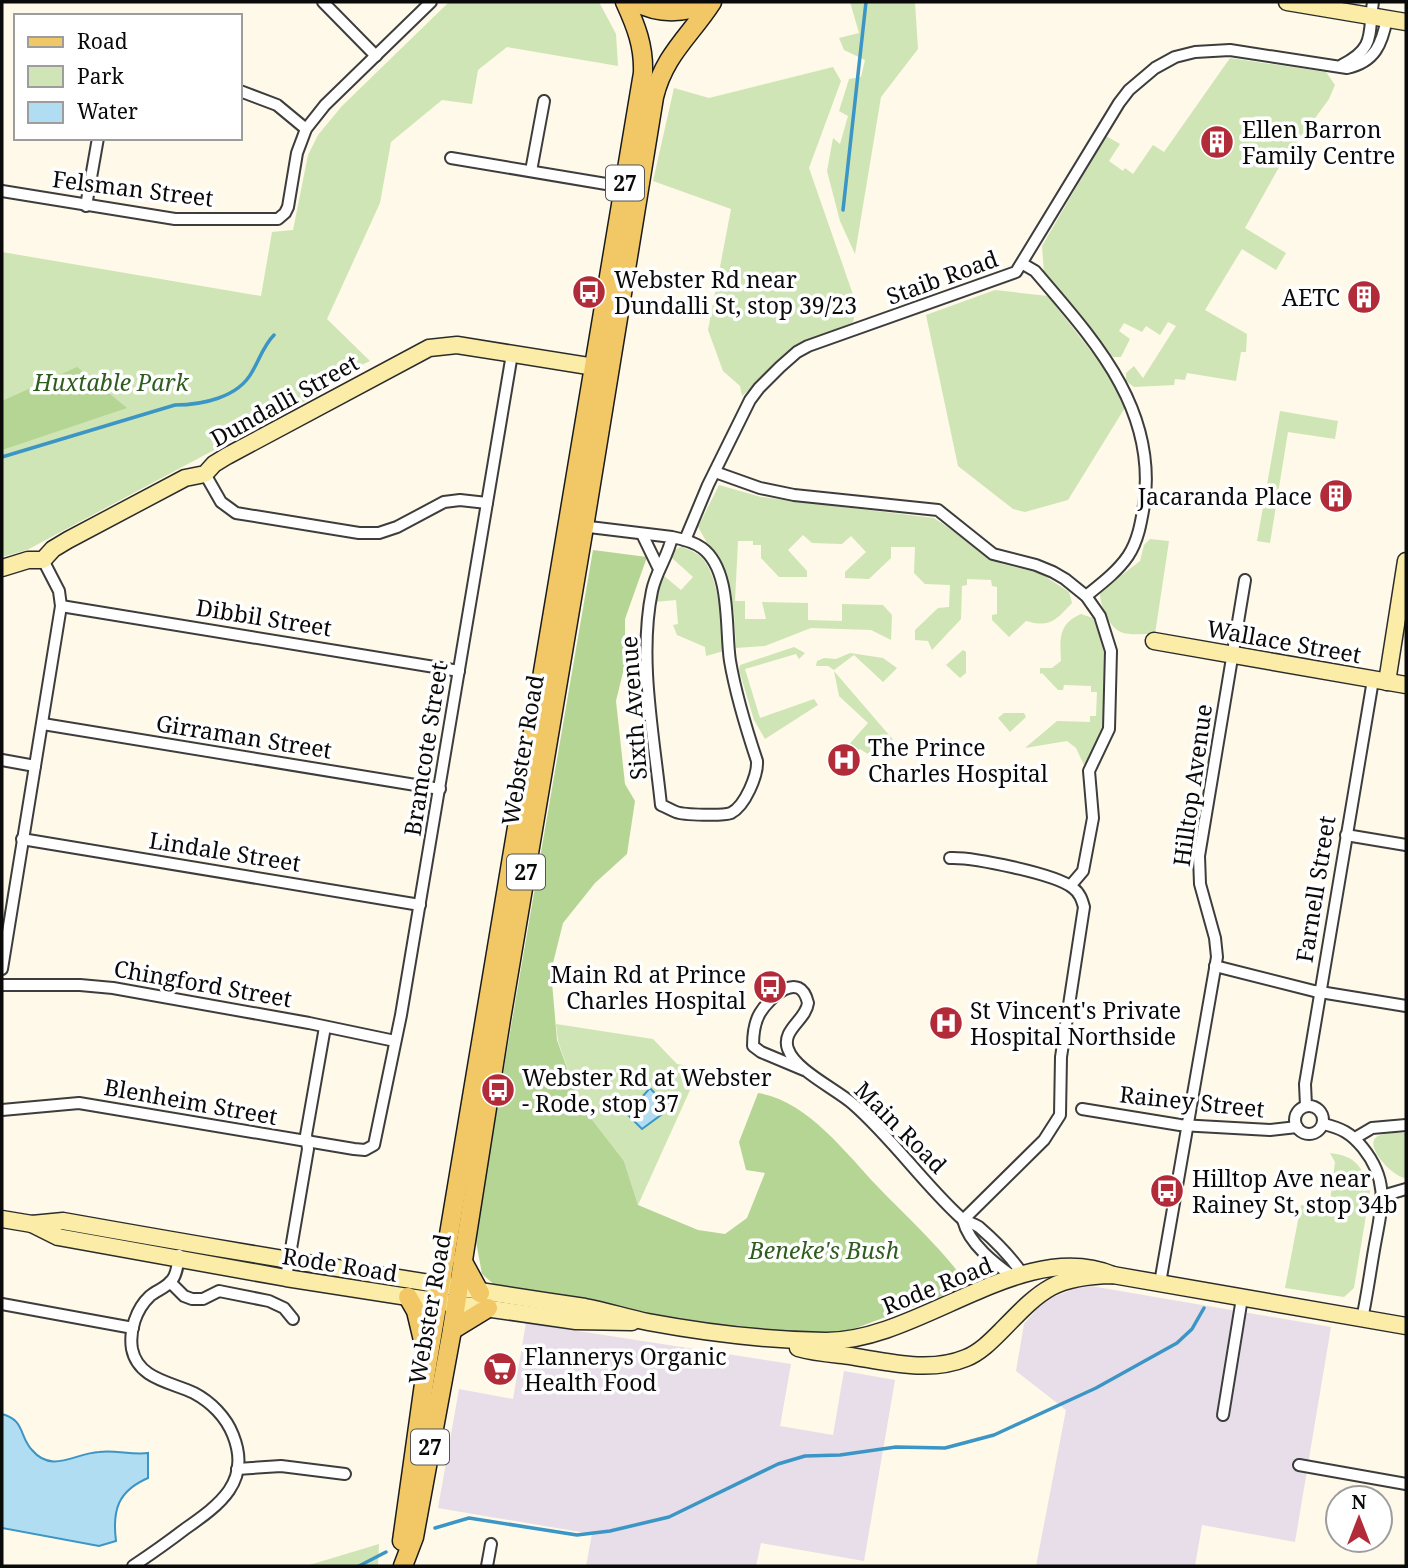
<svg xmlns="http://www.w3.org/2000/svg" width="1408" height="1568" viewBox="0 0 1408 1568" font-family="'Noto Serif',serif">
<rect width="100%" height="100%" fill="#fef9e8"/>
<!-- industrial -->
<g fill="#e7dee9">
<path d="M1085,1285L1331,1327L1295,1542L1202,1525L1195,1566H1036L1066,1410L1016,1371L1024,1324L1045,1300Z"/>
<path d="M526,1323L791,1364L780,1426L833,1435L844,1371L895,1380L864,1561L761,1543L756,1566H586L592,1534L438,1508L459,1389L513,1399Z"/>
</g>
<!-- green -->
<g fill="#d0e5b5">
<path d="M449,2H599L616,34L618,66L507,47L478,70L472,104L442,100L391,142L380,203L327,319L370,361L329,380L332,387L27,550L2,557V252L261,296L272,232L293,230L308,155L318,135L342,106Z"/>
<path d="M850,2H915L918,49L881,97L855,254L840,221L827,171L833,138L840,144L848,116L839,111L849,79L861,77L865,60L844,50L839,38L859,33Z"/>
<path d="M1230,58L1326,72L1335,85L1329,99L1278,169L1245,228L1286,253L1276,270L1242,249L1205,310L1247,334L1246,352H1241L1236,381L1187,373L1185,380L1175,379L1174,385L1134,387L1126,381V373L1134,366L1143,378L1176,326L1168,322L1160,335L1146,326L1142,332L1124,323L1119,331L1130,339L1121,357H1113L1044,273L1042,246L1106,136L1120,144L1109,161L1123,171L1125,168L1133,174L1153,145L1164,152Z"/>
<path d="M833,67L841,81L809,168L857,306L853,322L795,350L742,396L740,386L723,371L708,330L731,209L653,181L674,88L709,98Z"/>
<path d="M995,290L1048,296L1111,377L1126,406L1068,500L1025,512L1013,509L958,466L926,315Z"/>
<path d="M1280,411L1338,421L1335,439L1288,432L1270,543L1257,541Z"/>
<path d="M719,485L761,497L934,518L1002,564L1040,573L1069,592L1072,603C1056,620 1050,628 1026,621L1009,637L992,620V615L997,614V587L992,586L991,580L967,579V585L962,586L961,619L932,650L928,641L915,640V630L938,608L949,607L950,585L925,584L914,573L915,547H891V558L869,579L845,578V572L866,552L851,536L842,544L812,543L803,535L788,550L807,571V577H779L761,558V545H753V541H738L735,601H745V619H766L762,602L808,603V620L842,621V604L883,605L892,615L891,640L871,630L811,628L765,646L736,648L734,613L727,578L698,527Z"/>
<path d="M1150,539L1169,541L1155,634C1130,633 1118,640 1106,615C1102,606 1100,601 1100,592L1140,561L1144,545Z"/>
<path d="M681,546C687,549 695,552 700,556C719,573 723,628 724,651L706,656L705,647L677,635L673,625L678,624L676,600L655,602L657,582L664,576L681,590L693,577L672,558V552Z"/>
<path d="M1081,614L1093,618L1107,656L1103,728L1084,765L1076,748L1067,741L1025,748L1057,721L1090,722V716H1096L1097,692H1091V686L1064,685L1063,690H1058L1042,673L1040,674V668H1052L1061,661C1060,639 1058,624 1081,614Z"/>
<path d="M794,647L805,653L799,659L796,654L745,669L760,718L814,699L818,705L765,739L754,720L739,670L740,665Z"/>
<path d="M963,650L966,652V673L960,678L946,665Z"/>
<path d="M850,653L883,658L897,668L883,682L854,655L834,670L828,666H816L817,661L824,658L836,659Z"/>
<path d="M834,671L895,742L886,749L882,747L871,756L860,749L838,757L868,723L839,696Z"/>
<path d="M1004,713H1024L1026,717L1010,732L998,718Z"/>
<path d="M556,1024L653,1039L677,1064L700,1068L638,1205L624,1161L580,1104L558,1041Z"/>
<path d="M1406,1133V1178C1392,1177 1362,1144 1378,1136C1386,1132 1398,1133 1406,1133Z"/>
<path d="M1330,1153C1356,1156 1362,1166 1370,1191L1354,1288L1344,1297L1285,1288L1301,1205L1329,1209L1335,1162Z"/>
<path d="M379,1544L378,1566H306Z"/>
</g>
<!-- forest -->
<g fill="#b5d595">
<path d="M77,367L127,408L2,450V401Z"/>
<path d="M593,550L647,557L625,619V664L616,701L625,784L635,801L627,854L595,883L563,923L551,971L557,1040L580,1104L624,1161L638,1205L698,1230L725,1234L747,1218L765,1173L746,1170L739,1142L758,1093C806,1100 846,1153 878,1187C910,1220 941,1248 969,1286L840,1334H759L499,1289L482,1274L475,1236Z"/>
</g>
<!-- water -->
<g fill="#b0ddf2" stroke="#3b95c5" stroke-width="2">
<path d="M650,1088L669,1109L642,1129L627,1114Z"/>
<path d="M2,1414C25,1420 19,1436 32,1450C52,1474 75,1453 99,1452C115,1450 132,1455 148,1453V1478C118,1491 112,1510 116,1541L99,1546L2,1528Z"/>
</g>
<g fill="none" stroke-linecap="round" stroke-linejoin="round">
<!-- stream -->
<g stroke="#3b95c5" stroke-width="3.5">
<path d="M843,210L866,2"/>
<path d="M2,457L175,405C201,405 238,398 252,372C260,359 263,346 274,335"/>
<path d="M435,1528L469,1518L577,1535L610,1531L669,1517L778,1464L805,1456L840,1455L896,1447L945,1448L994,1435L1096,1388L1177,1343L1192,1329L1204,1308"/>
<path d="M359,1566L386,1552"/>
</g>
<!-- street casing -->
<g stroke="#3d3d3d" stroke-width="14">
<g id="street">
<path d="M323,2L376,56"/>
<path d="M1342,65C1376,48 1368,34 1373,2"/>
<path d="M240,91L277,105L306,129"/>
<path d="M451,158L624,187"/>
<path d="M531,171L544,101"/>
<path d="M2,191L175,219H278L285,213L288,207L297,153L306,129L325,105L431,2"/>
<path d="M86,206L98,138"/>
<path d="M1023,264L1035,271C1093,339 1158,408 1144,505C1141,523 1138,541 1128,556C1117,572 1101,584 1086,596"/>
<path d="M715,472L760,488L794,495L938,510L993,554L1036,565L1053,572L1065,579L1086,596L1100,616L1111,651L1109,729L1089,771L1093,818L1083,871L1071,885"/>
<path d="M205,474L221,502L236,513L359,533H379L397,527L444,502L460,500L487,503"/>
<path d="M581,526L672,537C682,539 694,542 702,548C732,570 725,630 730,661C736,696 746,728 757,761C758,775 745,806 731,813C723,816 684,815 676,812C671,810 666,807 661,805C654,737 638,658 652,591C656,571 668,557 672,537"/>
<path d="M642,534L658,567"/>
<path d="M685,540L708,485L750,400L759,388L780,367L797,352L808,346L1016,272L1119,103L1129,90L1155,68L1175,57L1195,52L1230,50L1347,68C1375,62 1382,44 1387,18"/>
<path d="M61,606L459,671"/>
<path d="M43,724L440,789"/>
<path d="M2,760L35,766"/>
<path d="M1346,835L1406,845"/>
<path d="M22,839L420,905"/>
<path d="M950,858C973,857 1056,874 1073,888C1080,893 1082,900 1084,907L1061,1057L1060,1115L1044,1140L963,1220"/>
<path d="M1215,966L1314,991L1406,1006"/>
<path d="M2,969L61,606L59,591L43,560"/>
<path d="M2,985H80L113,988L309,1023L395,1041"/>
<path d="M804,1070L761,1052L753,1046C753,1035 754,1023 760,1013C770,997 800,969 808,1003C806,1020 781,1030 788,1049C795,1070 836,1089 853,1104C892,1138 922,1182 960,1217C966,1222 973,1223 979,1227C994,1240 1012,1258 1023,1275"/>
<path d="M1306,1106L1305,1084L1373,680"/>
<circle cx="1309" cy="1120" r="14"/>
<path d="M1082,1109L1180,1125L1270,1130L1297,1127"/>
<path d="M2,1110L79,1103L354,1149L365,1150L374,1145L401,1015L512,354"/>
<path d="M1323,1124C1341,1128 1351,1133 1363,1148C1391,1183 1381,1209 1374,1250C1370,1273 1367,1296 1362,1319"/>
<path d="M1355,1138L1372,1128L1406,1125"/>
<path d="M1382,1196L1406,1189"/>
<path d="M963,1220C969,1244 995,1264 1015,1278"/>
<path d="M286,1278L308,1149L306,1135L325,1027"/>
<path d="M170,1282L184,1296L192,1299H203L219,1291L269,1301L284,1308L293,1319"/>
<path d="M1160,1283L1217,957L1215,938L1200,884L1199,856L1245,580"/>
<path d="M2,1304L133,1328"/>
<path d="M1223,1415L1242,1298"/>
<path d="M1299,1465L1406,1484"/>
<path d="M237,1469L281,1466L345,1474"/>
<path d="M133,1566C151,1554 168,1542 185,1529C219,1505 252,1482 233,1435C226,1417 211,1402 194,1393C171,1382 138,1379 132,1349C129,1331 136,1309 150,1296C157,1290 166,1288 172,1280C177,1274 178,1263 179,1255"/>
<path d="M487,1566L491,1544"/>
</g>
</g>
<!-- secondary casing -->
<g stroke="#2c2c2c" stroke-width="19">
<g id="secondary">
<path d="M1287,2L1406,22"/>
<path d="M2,568L28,560H43L53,549L68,540L185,478L205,474L214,464L227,456L429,348L457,345L607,369"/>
<path d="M1154,641L1406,685"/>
<path d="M1387,682L1406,561"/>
<path d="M2,1219L32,1224L63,1221C237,1252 411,1281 585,1307C607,1311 627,1318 648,1322C707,1333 766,1340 825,1341C919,1342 1022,1237 1113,1275"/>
<path d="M32,1224L58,1237L286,1278L408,1297L576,1321L632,1322"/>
<path d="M798,1348C815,1353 833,1354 850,1356C888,1362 930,1373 966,1358C981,1352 993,1339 1004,1328C1042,1289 1055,1276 1113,1275L1406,1326"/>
</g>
</g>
<!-- primary casing -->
<g stroke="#1b1b1b" stroke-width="21">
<g id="primary">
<path d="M636,2C660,15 686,13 711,2"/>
<path d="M462,1260L480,1293"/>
<path d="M408,1297L416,1311L427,1357"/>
<path d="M452,1330L488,1308"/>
<path d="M402,1541L424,1384L643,73C644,46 636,26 625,2"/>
<path d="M403,1566L414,1537L452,1330L501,1019L584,527L654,97C664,55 690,36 712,2"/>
</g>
</g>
<!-- street -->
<use href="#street" stroke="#fff" stroke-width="10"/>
<!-- secondary -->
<use href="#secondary" stroke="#fbeda7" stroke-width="16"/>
<!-- primary -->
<use href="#primary" stroke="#f1c865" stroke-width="18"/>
</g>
<!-- icons -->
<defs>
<g id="building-disc" transform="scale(1.75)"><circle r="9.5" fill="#b12b38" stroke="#fff"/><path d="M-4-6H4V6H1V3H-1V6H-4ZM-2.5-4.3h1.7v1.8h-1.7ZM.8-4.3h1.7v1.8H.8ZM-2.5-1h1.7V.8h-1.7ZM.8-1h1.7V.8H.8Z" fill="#fff"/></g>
<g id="bus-disc" transform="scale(1.75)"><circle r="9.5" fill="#b12b38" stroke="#fff"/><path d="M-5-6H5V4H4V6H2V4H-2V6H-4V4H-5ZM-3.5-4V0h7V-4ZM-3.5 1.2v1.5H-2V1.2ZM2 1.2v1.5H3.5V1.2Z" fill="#fff"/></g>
<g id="hospital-disc" transform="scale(1.75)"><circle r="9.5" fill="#b12b38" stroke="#fff"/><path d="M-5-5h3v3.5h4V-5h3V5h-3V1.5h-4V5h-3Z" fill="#fff"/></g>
<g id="supermarket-disc" transform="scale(1.75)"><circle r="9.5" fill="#b12b38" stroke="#fff"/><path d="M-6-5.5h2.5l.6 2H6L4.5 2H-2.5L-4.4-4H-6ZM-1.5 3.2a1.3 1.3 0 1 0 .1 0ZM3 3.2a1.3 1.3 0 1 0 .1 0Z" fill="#fff"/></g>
</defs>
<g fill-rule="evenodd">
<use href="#building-disc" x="1217" y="142"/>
<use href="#bus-disc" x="589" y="292"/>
<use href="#building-disc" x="1364" y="297"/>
<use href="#building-disc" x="1336" y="496"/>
<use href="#hospital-disc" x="844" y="760"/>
<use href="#bus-disc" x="770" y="987"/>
<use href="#hospital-disc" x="946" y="1023"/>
<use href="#bus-disc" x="498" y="1090"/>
<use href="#bus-disc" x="1167" y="1191"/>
<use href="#supermarket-disc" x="500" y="1369"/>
</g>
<g text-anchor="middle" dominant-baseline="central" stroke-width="7" stroke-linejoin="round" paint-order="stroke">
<!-- shield labels -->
<g fill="#fff" stroke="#545454" stroke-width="2">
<rect x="606" y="165.5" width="38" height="35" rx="5"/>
<rect x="507" y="854.5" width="38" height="35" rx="5"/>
<rect x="411" y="1429.5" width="38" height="35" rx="5"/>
</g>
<g font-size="21" font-weight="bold" fill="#0a0a0a">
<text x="625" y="183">27</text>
<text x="526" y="872">27</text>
<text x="430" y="1447">27</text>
</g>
<!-- poi labels -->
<g font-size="23" fill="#0a0a0a" stroke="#fff" text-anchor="start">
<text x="1242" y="129">Ellen Barron<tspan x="1242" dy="26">Family Centre</tspan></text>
<text x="614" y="279">Webster Rd near<tspan x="614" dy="26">Dundalli St, stop 39/23</tspan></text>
<text x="1340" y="297" text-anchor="end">AETC</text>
<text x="1312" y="496" text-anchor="end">Jacaranda Place</text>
<text x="868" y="747">The Prince<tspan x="868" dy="26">Charles Hospital</tspan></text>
<text x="746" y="974" text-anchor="end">Main Rd at Prince<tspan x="746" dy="26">Charles Hospital</tspan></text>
<text x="970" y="1010">St Vincent's Private<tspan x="970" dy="26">Hospital Northside</tspan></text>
<text x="522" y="1077">Webster Rd at Webster<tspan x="522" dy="26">- Rode, stop 37</tspan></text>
<text x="1192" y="1178">Hilltop Ave near<tspan x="1192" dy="26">Rainey St, stop 34b</tspan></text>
<text x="524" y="1356">Flannerys Organic<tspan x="524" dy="26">Health Food</tspan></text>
</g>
<!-- street labels -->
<g font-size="23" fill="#0a0a0a" stroke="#fff">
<text transform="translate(133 188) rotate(7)">Felsman Street</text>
<text transform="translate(942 277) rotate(-20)">Staib Road</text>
<text transform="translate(284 400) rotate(-29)">Dundalli Street</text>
<text transform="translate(264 617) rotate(9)">Dibbil Street</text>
<text transform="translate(1284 641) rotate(10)">Wallace Street</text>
<text transform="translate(633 708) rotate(-94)">Sixth Avenue</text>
<text transform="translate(244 736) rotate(9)">Girraman Street</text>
<text transform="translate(425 749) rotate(-81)">Bramcote Street</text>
<text transform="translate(522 750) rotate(-80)">Webster Road</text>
<text transform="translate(1192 785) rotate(-82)">Hilltop Avenue</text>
<text transform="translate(225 851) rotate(9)">Lindale Street</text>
<text transform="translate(1315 889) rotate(-81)">Farnell Street</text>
<text transform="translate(203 983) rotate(10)">Chingford Street</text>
<text transform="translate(191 1101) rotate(10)">Blenheim Street</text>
<text transform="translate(1192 1101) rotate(6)">Rainey Street</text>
<text transform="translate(901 1127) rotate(45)">Main Road</text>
<text transform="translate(340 1264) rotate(9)">Rode Road</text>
<text transform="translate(937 1285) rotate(-22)">Rode Road</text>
<text transform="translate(429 1309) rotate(-80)">Webster Road</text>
</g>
<!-- park labels -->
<g font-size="23" font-style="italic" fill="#2f5d1f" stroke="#fff">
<text x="111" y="382">Huxtable Park</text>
<text x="824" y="1250">Beneke's Bush</text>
</g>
</g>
<!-- border -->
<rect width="1408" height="1568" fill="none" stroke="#0a0a0a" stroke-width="7"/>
<!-- legend -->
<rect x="14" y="14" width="228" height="126" fill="#ffffff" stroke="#9d9d9d" stroke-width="2"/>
<rect x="28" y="37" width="35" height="10" fill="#f1c865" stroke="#9d9d9d" stroke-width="2"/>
<text x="77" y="49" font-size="21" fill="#0a0a0a">Road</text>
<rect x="28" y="66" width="35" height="21" fill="#d0e5b5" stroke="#9d9d9d" stroke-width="2"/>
<text x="77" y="84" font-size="21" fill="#0a0a0a">Park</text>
<rect x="28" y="102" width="35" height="21" fill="#b0ddf2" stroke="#9d9d9d" stroke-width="2"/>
<text x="77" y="119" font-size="21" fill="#0a0a0a">Water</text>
<!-- north arrow -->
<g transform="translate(1359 1519)"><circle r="33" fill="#ffffff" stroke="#9d9d9d" stroke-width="2"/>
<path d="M0-5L12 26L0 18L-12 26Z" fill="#b12b38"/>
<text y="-10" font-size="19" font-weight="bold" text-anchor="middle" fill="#0a0a0a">N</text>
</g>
</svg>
